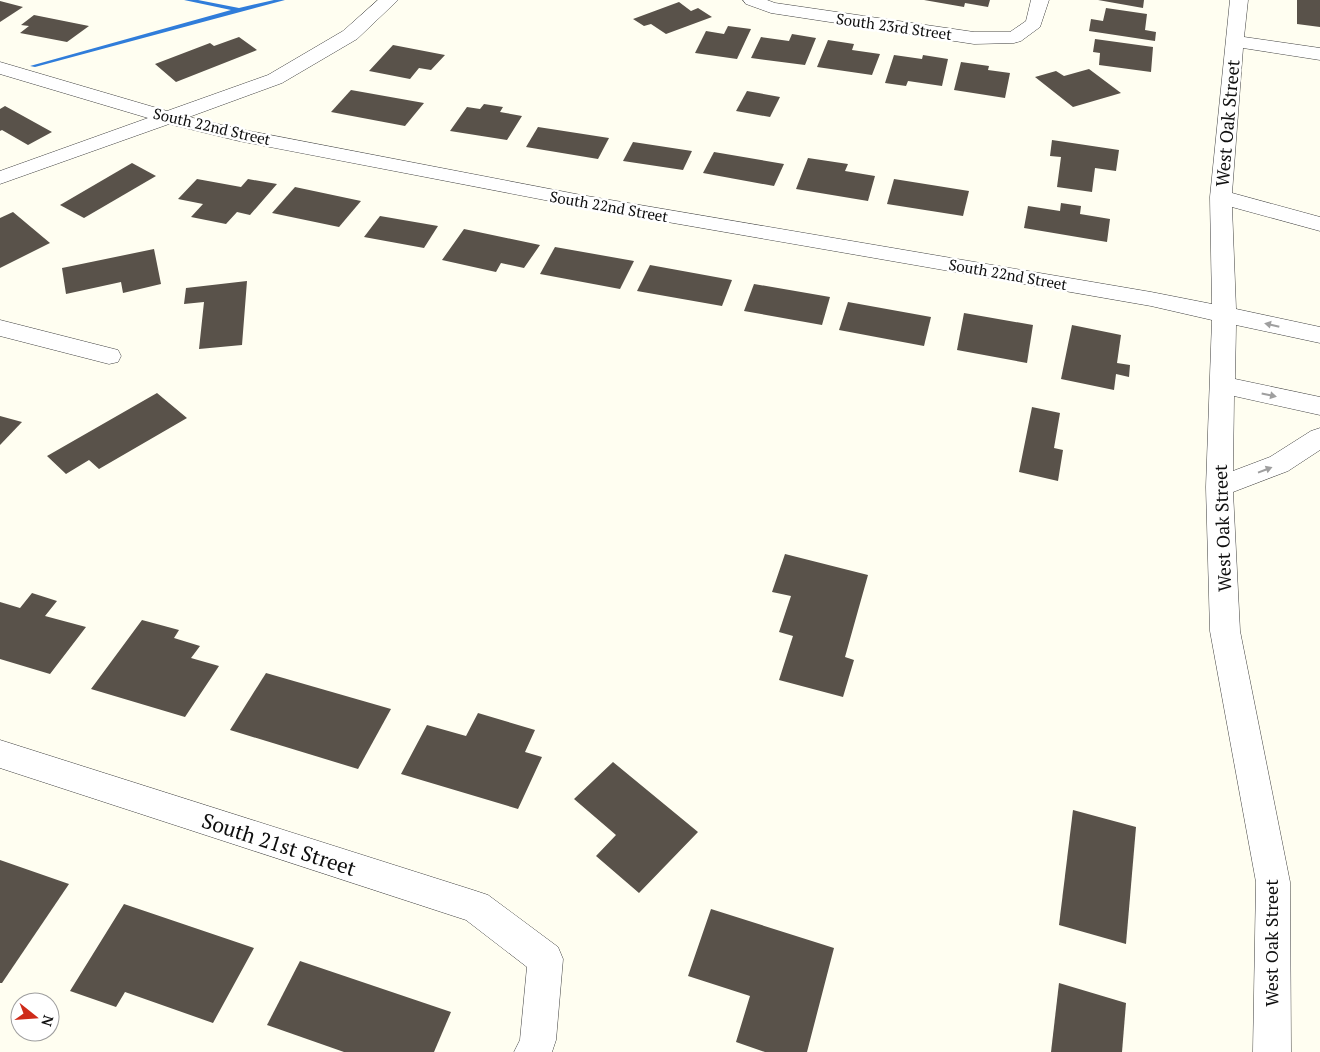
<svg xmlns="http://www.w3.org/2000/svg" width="1320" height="1052" viewBox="0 0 1320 1052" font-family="'PT Serif',serif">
<rect width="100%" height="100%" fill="#fffef1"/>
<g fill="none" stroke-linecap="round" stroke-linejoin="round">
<!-- stream -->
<path fill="#307dda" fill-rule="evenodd" d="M184,0H198L239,8L274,0H285L35,67L30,66L231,10Z"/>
</g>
<!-- building -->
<g fill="#59524a">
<path d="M924,0H990L988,7L965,3L964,7Z"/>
<path d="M1098,0H1144L1143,8Z"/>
<path d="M1297,0H1320V27L1297,24Z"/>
<path d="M0,1L23,7L0,22Z"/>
<path d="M679,2L691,11L698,8L712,17L666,34L651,24L644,26L633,19Z"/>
<path d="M1106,8L1147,14L1145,30L1156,32L1155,41L1089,31L1091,19L1103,21Z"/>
<path d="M34,15L89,26L67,42L20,33L29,26L21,25Z"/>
<path d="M728,26L751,29L737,59L695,53L706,31L724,34Z"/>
<path d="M792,34L816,38L805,65L751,58L761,37L789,41Z"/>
<path d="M239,37L257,50L176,82L155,64L210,43L214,46Z"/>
<path d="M1095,39L1153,47L1151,72L1099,65L1100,53L1093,52Z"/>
<path d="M828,40L854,44L852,50L880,54L872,75L817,67Z"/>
<path d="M393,45L445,55L431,70L419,68L410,79L369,71Z"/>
<path d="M894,55L922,59L923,55L948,59L942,86L908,81L906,86L885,83Z"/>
<path d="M961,62L989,66L988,70L1010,73L1005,98L954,90Z"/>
<path d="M1089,69L1121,93L1073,107L1035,77L1056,71L1064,76Z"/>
<path d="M351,90L424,103L405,126L331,112Z"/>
<path d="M747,91L780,97L770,117L736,111Z"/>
<path d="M484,104L503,107L500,112L522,116L507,140L450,131L467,107L480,109Z"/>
<path d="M5,106L52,132L28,145L2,130L0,131V109Z"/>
<path d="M538,127L609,138L598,159L526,147Z"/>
<path d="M1052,140L1119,150L1116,171L1095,168L1092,192L1057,187L1061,157L1050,156Z"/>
<path d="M633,142L692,151L683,170L623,161Z"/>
<path d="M714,152L784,164L774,186L703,173Z"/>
<path d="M808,158L848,164L845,171L875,176L868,201L796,189Z"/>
<path d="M132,163L156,176L84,218L60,205Z"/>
<path d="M197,179L241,187L248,179L277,184L250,215L237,212L226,224L191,217L203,204L178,199Z"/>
<path d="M894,179L969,191L963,216L887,204Z"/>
<path d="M295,187L361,201L339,227L272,213Z"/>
<path d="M1061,203L1081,206L1080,214L1110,219L1107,242L1024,228L1028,206L1060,211Z"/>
<path d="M13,212L50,243L0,268V218Z"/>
<path d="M380,216L438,226L424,248L364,237Z"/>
<path d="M464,229L540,245L524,268L501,263L496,272L442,260Z"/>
<path d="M555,247L634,261L620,289L540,274Z"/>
<path d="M154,249L161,284L123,293L121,282L66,294L62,268Z"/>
<path d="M650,265L732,280L722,306L637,291Z"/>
<path d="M247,281L242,345L199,349L204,302L184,304L186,288Z"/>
<path d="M754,284L830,297L822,325L744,311Z"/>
<path d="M848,302L931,317L924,346L839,330Z"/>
<path d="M964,313L1033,325L1027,363L957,350Z"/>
<path d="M1072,325L1121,335L1117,363L1130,365L1129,377L1116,374L1114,390L1061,379Z"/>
<path d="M157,393L187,418L99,469L89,460L66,474L47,456Z"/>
<path d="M1032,407L1060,413L1054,448L1063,450L1058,481L1019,472Z"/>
<path d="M0,416L22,422L0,445Z"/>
<path d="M785,554L868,575L845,657L854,660L843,697L779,680L793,636L779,632L791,596L772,592Z"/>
<path d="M32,593L57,601L45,616L86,627L50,674L0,659V602L20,608Z"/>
<path d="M142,620L179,630L174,638L200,646L191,658L219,666L185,717L91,689Z"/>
<path d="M266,673L391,709L358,769L230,730Z"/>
<path d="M478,713L535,730L525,752L542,757L518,809L401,774L427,725L466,736Z"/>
<path d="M613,762L698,832L639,893L596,856L616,835L574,799Z"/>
<path d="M1073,810L1136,827L1126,944L1059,925Z"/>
<path d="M0,860L69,884L2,983H0Z"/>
<path d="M124,904L254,948L213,1023L125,992L116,1007L70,991Z"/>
<path d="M711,909L834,948L807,1052H765L736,1042L750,996L688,976Z"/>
<path d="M300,961L451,1012L434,1052H344L267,1025Z"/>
<path d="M1059,983L1126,1003L1122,1052H1051Z"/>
</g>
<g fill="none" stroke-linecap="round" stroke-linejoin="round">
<!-- minor casing -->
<g stroke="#424242" stroke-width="1">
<g id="minor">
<path d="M378,0H398L357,39L282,83L189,117L239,129L581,195L1151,292L1212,304L1210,197L1230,0H1248L1244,37L1320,48V60L1243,48L1232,193L1320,217V231L1232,207L1236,309L1320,327V343L1236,325L1235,379L1320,397V415L1234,396L1233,471L1270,457L1311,431L1320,428V450L1288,471L1233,492L1240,631L1290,882L1291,1052H1253L1256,882L1210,631L1206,487L1212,320L1151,306L581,207L239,141L169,124L0,184V171L148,118L0,74V62L167,111L268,75L343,31Z"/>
<path d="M743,0H767L775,3L974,32H1010L1026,21L1031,0H1049L1040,27L1021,41L1014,43L974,44L771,13L746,4Z"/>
<path d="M0,320L118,350L121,356L118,362L109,364L0,336Z"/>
<path d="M0,740L476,891L488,895L558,947L563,959L556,1040L552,1052H514L520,1040L527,967L466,920L0,768Z"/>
</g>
</g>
<!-- minor -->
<use href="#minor" fill="#fff" fill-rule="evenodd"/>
</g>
<!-- one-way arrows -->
<defs><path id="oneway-solid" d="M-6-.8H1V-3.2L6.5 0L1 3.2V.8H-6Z" transform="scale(1.25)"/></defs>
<g fill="#9f9f9f">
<use href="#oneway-solid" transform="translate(1272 325) rotate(-167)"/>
<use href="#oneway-solid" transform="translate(1269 395) rotate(12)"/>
<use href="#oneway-solid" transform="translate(1265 470) rotate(-21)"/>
</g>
<g text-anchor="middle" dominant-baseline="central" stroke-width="5" stroke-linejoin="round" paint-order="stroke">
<!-- far-street labels -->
<g font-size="15" fill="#0f0f0f" stroke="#fff">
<text transform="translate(894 26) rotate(8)">South 23rd Street</text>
<text transform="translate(212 126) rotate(13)">South 22nd Street</text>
<text transform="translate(609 206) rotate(10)">South 22nd Street</text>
<text transform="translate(1008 274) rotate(10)">South 22nd Street</text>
</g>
<!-- street labels -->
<g font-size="18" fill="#0f0f0f" stroke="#fff">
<text transform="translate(1227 123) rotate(-85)">West Oak Street</text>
<text transform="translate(1222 528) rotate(-92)">West Oak Street</text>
<text transform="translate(1271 943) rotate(-90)">West Oak Street</text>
</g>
<!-- near-street labels -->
<g font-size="21" fill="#0f0f0f" stroke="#fff">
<text transform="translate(279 844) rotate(18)">South 21st Street</text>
</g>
</g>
<!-- north arrow -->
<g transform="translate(35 1017) rotate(107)"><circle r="24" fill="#ffffff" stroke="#9f9f9f"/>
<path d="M0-4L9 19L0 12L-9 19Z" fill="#ce2a19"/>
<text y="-8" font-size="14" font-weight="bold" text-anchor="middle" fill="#0f0f0f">N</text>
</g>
</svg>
